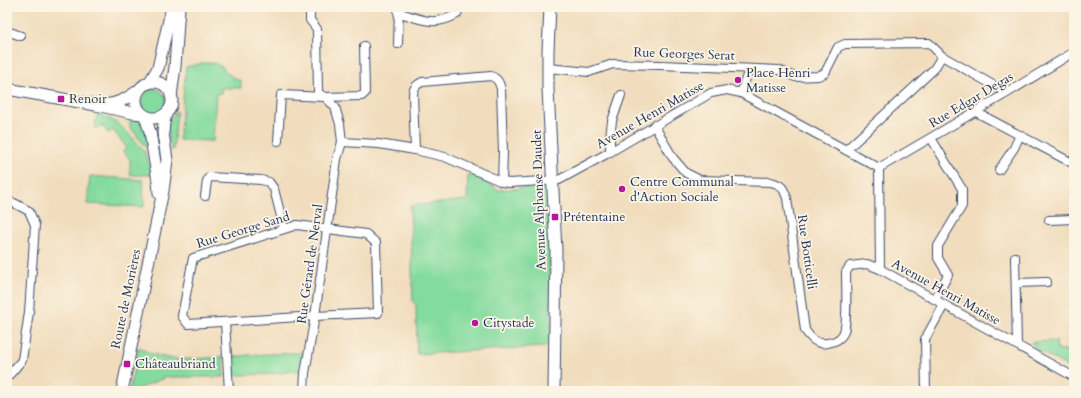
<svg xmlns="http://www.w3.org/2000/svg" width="1081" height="398" viewBox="0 0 1081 398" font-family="Cardo,serif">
<rect width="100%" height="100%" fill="#fcf5e5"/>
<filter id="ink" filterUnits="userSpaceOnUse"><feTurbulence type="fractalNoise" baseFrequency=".025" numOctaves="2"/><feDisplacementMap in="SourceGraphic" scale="8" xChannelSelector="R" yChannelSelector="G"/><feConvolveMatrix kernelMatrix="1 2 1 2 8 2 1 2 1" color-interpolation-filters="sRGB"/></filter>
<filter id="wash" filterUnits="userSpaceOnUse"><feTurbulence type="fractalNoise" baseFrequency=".012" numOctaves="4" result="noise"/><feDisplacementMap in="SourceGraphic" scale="16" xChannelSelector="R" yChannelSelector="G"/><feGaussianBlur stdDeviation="0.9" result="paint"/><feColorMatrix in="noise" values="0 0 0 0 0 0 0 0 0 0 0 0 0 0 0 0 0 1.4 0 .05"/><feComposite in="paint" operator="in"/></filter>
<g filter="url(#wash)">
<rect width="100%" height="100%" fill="#f1ddbd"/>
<!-- green -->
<g fill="#84db9f" stroke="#50857e">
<path d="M204,63H214L222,67L227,73L234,78L241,81V88H221V93L216,94L213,141L179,140L186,67Z"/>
<circle cx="154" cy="101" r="12"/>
<path d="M176,111L177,112L173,150H171C171,142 164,130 169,122C171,118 174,115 176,111Z"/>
<path d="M97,114C102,116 107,118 112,120C121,125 138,143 144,151C148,158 150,167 152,175H130V159L123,151L127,148L113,130L108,133L102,125L95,129L96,120Z"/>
<path d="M135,117L143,124L149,146H145L130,127V118Z"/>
<path d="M470,173L499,190L536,187L549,191L551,340L545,347L417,354L416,305L413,301L410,206L467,200L468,176Z"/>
<path d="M90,176L143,180L144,207L87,204Z"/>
<path d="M1056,341L1057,350H1074V370L1037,350L1031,342Z"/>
<path d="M139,347C145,351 152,354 159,356C179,362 202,358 223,357L224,377H166L133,391H129Z"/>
<path d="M291,353H305L301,370C279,374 256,375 234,375L233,357L248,355Z"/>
</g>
</g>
<g filter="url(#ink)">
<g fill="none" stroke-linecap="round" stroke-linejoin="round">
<!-- street casing -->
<g stroke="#3b496c" stroke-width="10">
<g id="street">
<path d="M398,12C421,20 435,27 457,14L459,7"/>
<path d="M7,31L21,36"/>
<path d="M398,44L399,8"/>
<path d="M548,68L589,72L613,64L660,65L779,70L795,77L818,76L825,73L838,47L845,44L929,43L942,56L1007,93"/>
<path d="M741,93L747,75L748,69"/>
<path d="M976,112L1074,164"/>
<path d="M654,125L673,158L686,173L700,180L771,182C782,185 783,187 787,198L805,330C811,339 817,345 828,343C834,342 840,339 843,334C848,326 846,284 846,272L850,266L867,264L880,269"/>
<path d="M931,138L962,189V206L938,246V258L948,275L935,299"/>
<path d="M278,141L281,95L325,97L362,96L365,93L364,46"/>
<path d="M342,142L379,144L415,150L445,157L502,182L509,183L559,180L610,152L711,93L727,90L741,93L879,168L880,269L1074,377"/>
<path d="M415,150L413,94C414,87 416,85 422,82L491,76C498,79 499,82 501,89L503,152L502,182"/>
<path d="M846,150L934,69L942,56"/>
<path d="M610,152V137L612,121L621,95"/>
<path d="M879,168L1007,93L1074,52"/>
<path d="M999,170L1014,148L1020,135"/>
<path d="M205,196L207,181L209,177L261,180L269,182L274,189L284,228"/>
<path d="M7,201L14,203L29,211L35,225L29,312L22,360L11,373L7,377"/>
<path d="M1049,220L1074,219"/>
<path d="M297,225L366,234L376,243L378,313L315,316L188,324L182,316L193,258Z"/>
<path d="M1015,257L1017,345"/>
<path d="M1016,283L1047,282"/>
<path d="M225,322L229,391"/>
<path d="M304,391L305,373L315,316L337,159L342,142L340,124L335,107L325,97L318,93L317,29L310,20V7"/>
<path d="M926,391L925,339L944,305"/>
</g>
</g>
<!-- secondary casing -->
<g stroke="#3b496c" stroke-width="13">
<g id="secondary">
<path d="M550,7L548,51V89L556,251L554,391"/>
<circle cx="154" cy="100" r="18"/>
<path d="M149,83L158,68L172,7"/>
<path d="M7,88L13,90L96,105L133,113L142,114"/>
<path d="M171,96L175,67L179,7"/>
<path d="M104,105C118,104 128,98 139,90"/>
<path d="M145,116L150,132L158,181L159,193"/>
<path d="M122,391L163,191L167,160L163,133L164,123L166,114"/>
</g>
</g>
<!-- street -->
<use href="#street" stroke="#fff" stroke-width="8"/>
<!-- secondary -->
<use href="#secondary" stroke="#fff" stroke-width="11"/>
</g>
</g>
<!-- markers -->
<g fill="#b5179e" stroke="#fcf5e5" stroke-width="1.5">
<circle cx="738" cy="80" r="4"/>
<rect x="57" y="95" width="8" height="8" rx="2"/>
<circle cx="622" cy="189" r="4"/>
<rect x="551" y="213" width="8" height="8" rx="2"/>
<circle cx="475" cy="323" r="4"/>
<rect x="123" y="360" width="8" height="8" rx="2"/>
</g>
<g text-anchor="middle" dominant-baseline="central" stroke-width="3.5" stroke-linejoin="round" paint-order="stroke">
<!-- street labels -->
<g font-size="13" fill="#1b2f5e" stroke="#fcf5e5">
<text transform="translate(684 54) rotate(2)">Rue Georges Serat</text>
<text transform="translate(971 100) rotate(-31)">Rue Edgar Degas</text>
<text transform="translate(650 115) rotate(-30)">Avenue Henri Matisse</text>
<text transform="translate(539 200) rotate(-92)">Avenue Alphonse Daudet</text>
<text transform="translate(243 230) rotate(-17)">Rue George Sand</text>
<text transform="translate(807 252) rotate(82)">Rue Botticelli</text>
<text transform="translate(310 264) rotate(-82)">Rue Gérard de Nerval</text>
<text transform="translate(946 292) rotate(29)">Avenue Henri Matisse</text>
<text transform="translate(126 299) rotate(-78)">Route de Morières</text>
</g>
<!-- poi labels -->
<g font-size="13" fill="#1b2f5e" stroke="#fcf5e5" text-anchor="start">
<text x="746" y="73">Place Henri<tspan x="746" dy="15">Matisse</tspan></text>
<text x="69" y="99">Renoir</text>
<text x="630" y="182">Centre Communal<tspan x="630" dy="15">d'Action Sociale</tspan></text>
<text x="563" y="217">Prétentaine</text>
<text x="483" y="323">Citystade</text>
<text x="135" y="364">Châteaubriand</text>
</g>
</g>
<!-- margin -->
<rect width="1081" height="398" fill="none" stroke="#fcf5e5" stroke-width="24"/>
</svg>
